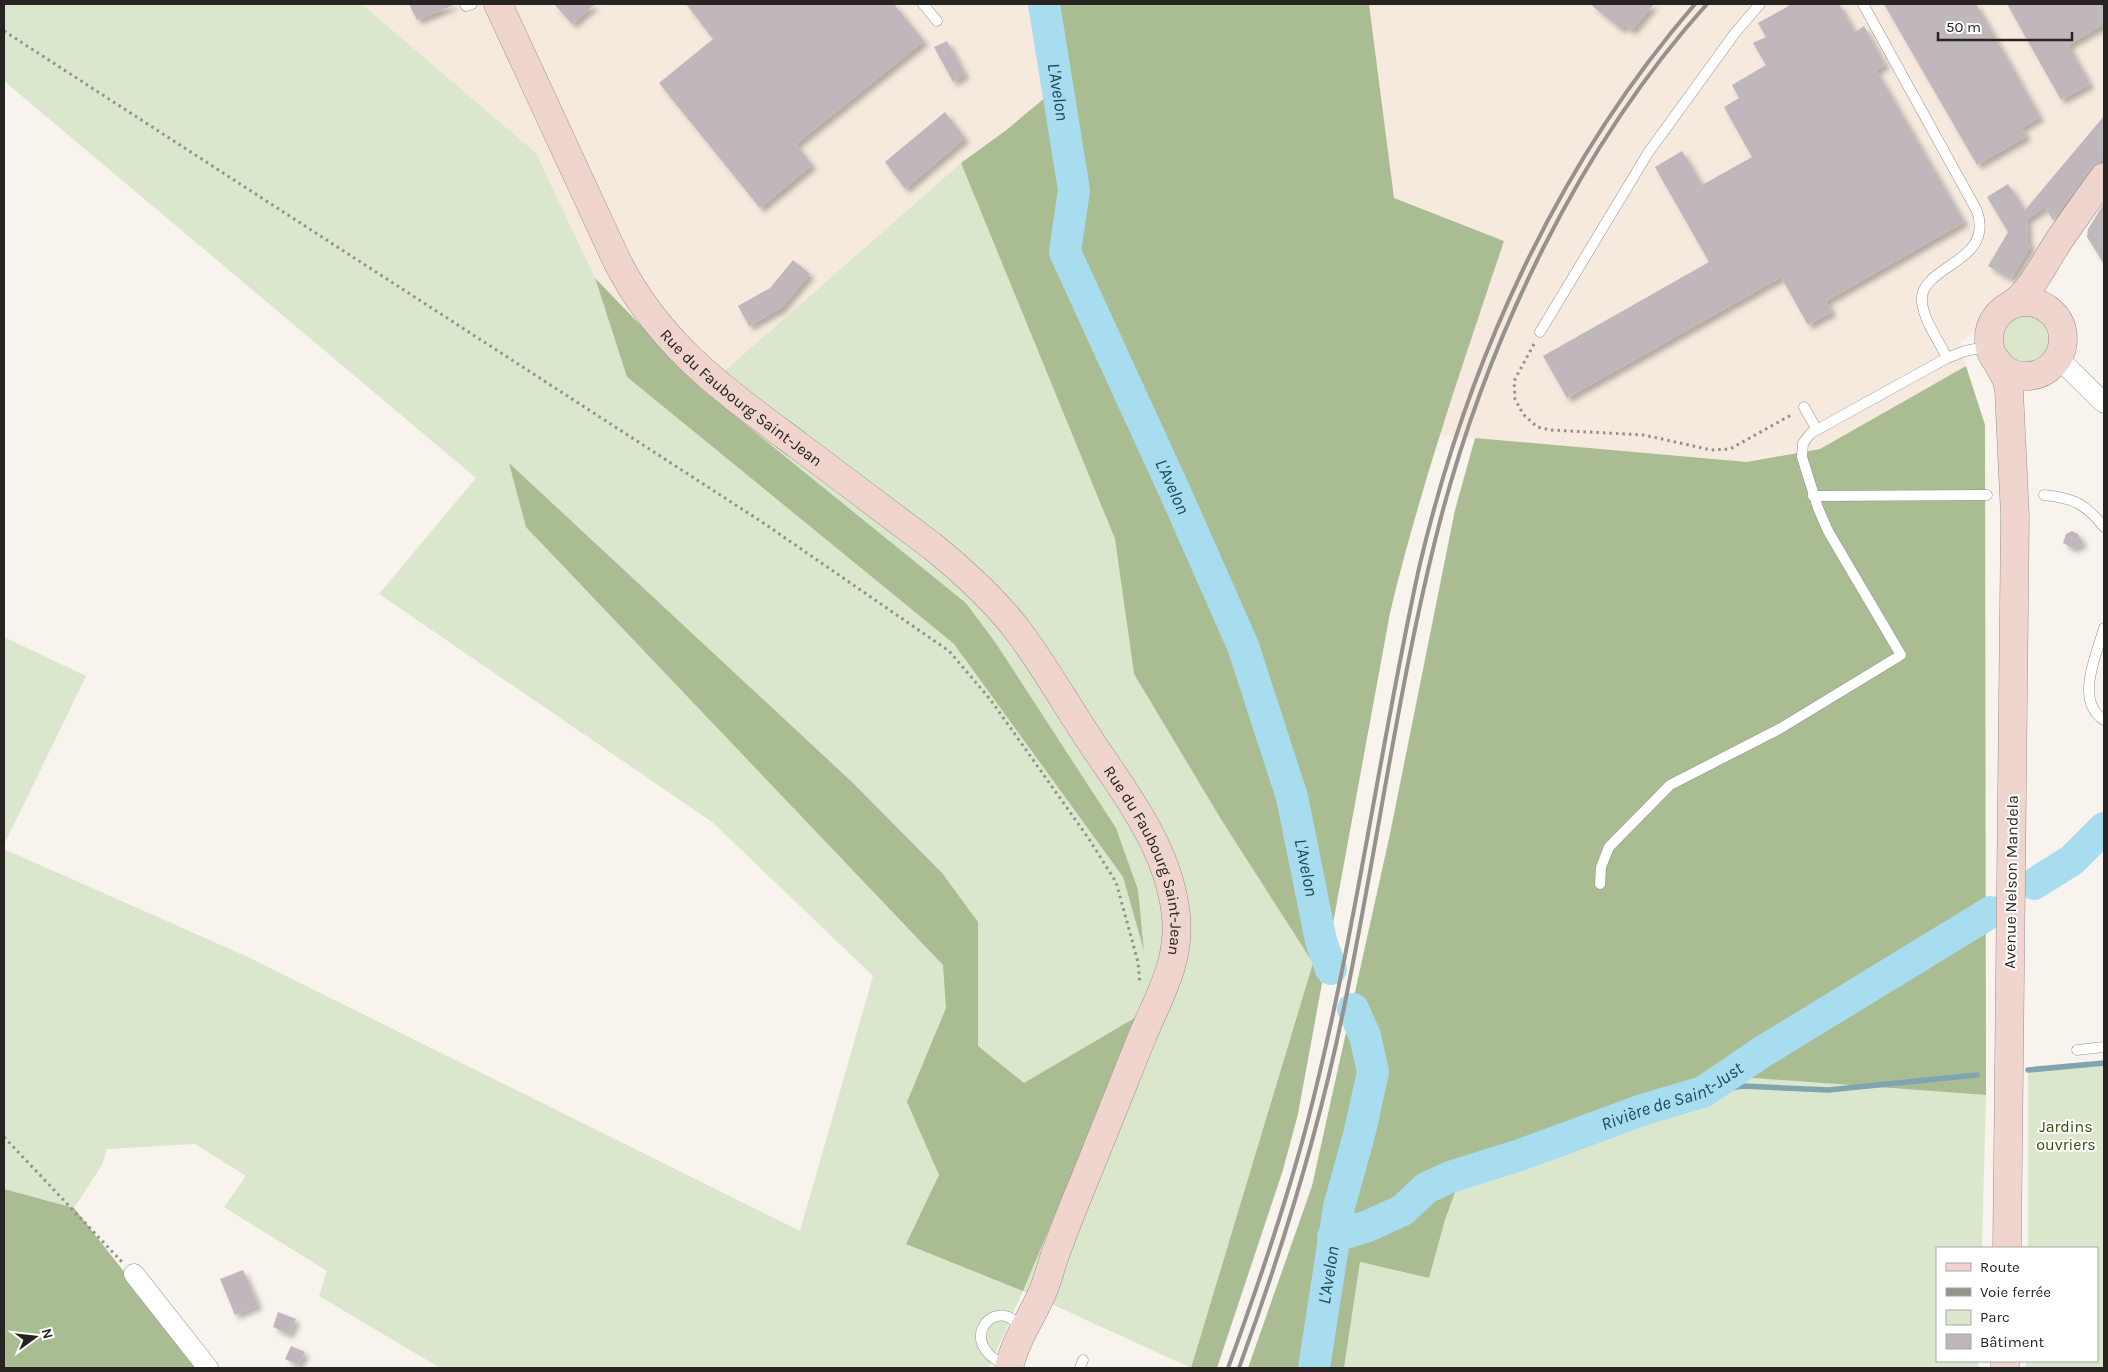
<svg xmlns="http://www.w3.org/2000/svg" width="2108" height="1372" viewBox="0 0 2108 1372" font-family="Karla,sans-serif">
<defs>
<filter id="shadow"><feDropShadow dx="4.5" dy="4.5" stdDeviation="2.5" flood-color="#0004"/></filter>
</defs>
<rect width="100%" height="100%" fill="#f9f3ed"/>
<!-- built -->
<g fill="#f5eadd">
<path d="M362,4H1048L1058,87L1004,131L961,163L703,390L595,278L536,153Z"/>
<path d="M1369,4H2104V166L2021,273L1988,306L1976,332L1961,341L1966,366L1820,449L1747,462L1439,435L1504,241L1394,198Z"/>
</g>
<!-- green -->
<g fill="#dbe7cc">
<path d="M4,4H362L536,153L595,278L627,377L954,644L1123,877L1143,947L1138,890L995,642L966,603L703,390L961,163L1115,539L1134,674L1222,821L1313,963L1191,1368L1023,1291L989,1368H440L319,1296L327,1271L224,1207L246,1176L195,1144L107,1149L102,1165L74,1208L4,1189V849L250,958L800,1231L873,976L712,822L379,594L476,478L4,81Z"/>
<circle cx="2027" cy="338" r="26"/>
<path d="M4,637L86,676L4,845Z"/>
<path d="M2104,1061V1368H2026V1361H2097V1248H2028V1070Z"/>
<path d="M1740,1077L1986,1095L1982,1248H1937V1361H1979L1978,1368H1344L1360,1262L1429,1278L1445,1220L1465,1165L1560,1132L1681,1085Z"/>
</g>
<!-- forest -->
<g fill="#aabc92">
<path d="M1048,4H1369L1394,198L1504,241C1463,364 1420,487 1390,613L1298,1114L1283,1170L1217,1368H1191L1313,963L1222,821L1134,674L1115,539L961,163L1005,131L1058,87Z"/>
<path d="M595,278L703,390L966,603L995,642L1116,828L1138,890L1144,951L1123,877L954,644L627,377Z"/>
<path d="M1966,366L1985,425L1986,1095L1740,1077L1681,1085L1560,1132L1465,1165L1445,1220L1429,1278L1360,1262L1344,1368H1248L1312,1186L1390,834L1455,510L1475,438L1747,462L1820,449Z"/>
<path d="M509,463L853,783L942,873L978,922V1046L1024,1083L1138,1016L1023,1291L906,1244L939,1175L907,1102L946,1008L943,965L526,527Z"/>
<path d="M4,1189L74,1208L162,1320L196,1368H4Z"/>
</g>
<g fill="none" stroke-linecap="round" stroke-linejoin="round">
<!-- stream -->
<g stroke="#80a5b1" stroke-width="5.5">
<path d="M2028,1070L2104,1063"/>
<path d="M1703,1092L1743,1086L1828,1090L1977,1075"/>
</g>
<!-- river -->
<g stroke="#a7ddef" stroke-width="32">
<path id="s1" d="M1044,4L1074,190L1065,252L1175,492L1243,646L1292,797L1321,941L1331,969"/>
<path d="M2034,884L2072,860L2104,828"/>
<path id="s2" d="M1333,1237L1368,1226L1403,1210L1426,1188L1450,1177L1520,1155L1645,1109L1703,1092L1762,1052L1991,912"/>
<path id="s3" d="M1314,1368L1339,1207L1359,1135L1373,1072L1365,1036L1353,1009"/>
</g>
</g>
<!-- building -->
<g fill="#bfb7bb" filter="url(#shadow)">
<path d="M409,4H456L417,20Z"/>
<path d="M554,4H595L572,24Z"/>
<path d="M686,4H894L924,41L796,144L812,165L760,208L659,83L713,39Z"/>
<path d="M1590,4H1654L1631,31L1625,25L1621,29Z"/>
<path d="M1792,4H1839L1855,32L1864,26L1885,65L1876,70L1964,222L1826,301L1832,312L1808,325L1781,277L1567,398L1543,356L1709,262L1655,167L1682,151L1702,185L1752,157L1724,107L1739,98L1732,85L1766,65L1753,43L1766,37L1758,23Z"/>
<path d="M1884,4H1976L2040,117L2021,128L2027,136L1977,165Z"/>
<path d="M2007,4H2104V24L2068,45L2090,84L2061,100Z"/>
<path d="M947,41L965,74L953,82L934,47Z"/>
<path d="M945,112L965,138L905,189L885,162Z"/>
<path d="M2104,116V158L2091,168L2053,220L2045,207L2027,219L2028,242L2031,245L2011,279L1988,266L2008,232L1987,197L2008,184L2025,210Z"/>
<path d="M2104,203V264L2087,237L2088,229Z"/>
<path d="M793,260L810,274L781,308L749,326L738,306L770,288Z"/>
<path d="M2072,531L2078,534L2083,544L2072,548L2063,543L2066,534Z"/>
<path d="M243,1270L258,1305L235,1315L220,1279Z"/>
<path d="M278,1312L296,1319L289,1334L273,1327Z"/>
<path d="M291,1346L305,1352L298,1365L285,1359Z"/>
</g>
<g fill="none" stroke-linecap="round" stroke-linejoin="round">
<!-- lane casing -->
<g stroke="#96918b" stroke-width="11">
<g id="lane">
<path d="M465,4L466,6L472,4"/>
<path d="M923,4L937,21"/>
<path d="M1863,4L1977,211C1995,264 1918,265 1922,302C1924,321 1939,341 1947,358"/>
<path d="M1540,332L1648,153L1735,33L1760,4"/>
<path d="M1804,407L1817,430"/>
<path d="M2044,495C2073,498 2086,504 2104,527"/>
<path d="M1813,496L1987,495"/>
<path d="M2104,628C2097,654 2074,701 2104,720"/>
<path d="M1600,884L1601,867L1609,847L1670,785L1781,728L1901,655L1828,531L1818,508L1802,457L1803,443L1811,433L1947,358L1965,351L1990,346"/>
<path d="M2077,1050L2104,1047"/>
<path d="M996,1360C961,1336 995,1301 1015,1322L1018,1333"/>
<path d="M1080,1368L1083,1360"/>
</g>
</g>
<!-- street casing -->
<g stroke="#96918b" stroke-width="21">
<g id="street">
<path d="M2058,358L2104,403"/>
<path d="M134,1274L208,1368"/>
</g>
</g>
<!-- secondary casing -->
<g stroke="#96918b" stroke-width="29">
<g id="secondary">
<path id="s4" d="M498,4L617,261C660,346 724,390 799,446C843,479 888,513 932,546C964,572 994,599 1019,632C1045,667 1067,706 1091,742C1125,793 1166,845 1175,908C1183,958 1160,994 1142,1037C1127,1074 1113,1110 1098,1146C1085,1180 1070,1213 1058,1247C1052,1261 1049,1277 1043,1291C1032,1317 1015,1340 1009,1368"/>
<circle cx="2026" cy="339" r="37"/>
<path d="M2009,306C2034,290 2045,260 2062,236C2076,216 2090,196 2104,177"/>
<path d="M1997,361L2007,381L2009,391L2015,516L2007,1248"/>
<path d="M2005,1368V1361"/>
</g>
</g>
<!-- path -->
<g stroke="#938f8b" stroke-width="3" stroke-dasharray="2.5 4" stroke-linecap="butt">
<path d="M4,31L762,522L949,651L990,699L1089,839L1116,882L1138,962L1140,984"/>
<path d="M1534,344L1514,381L1515,399L1523,414L1537,427L1551,430L1644,435L1711,450L1730,449L1793,414"/>
<path d="M4,1137L122,1262"/>
</g>
<!-- lane -->
<use href="#lane" stroke="#fff" stroke-width="10"/>
<!-- street -->
<use href="#street" stroke="#fff" stroke-width="20"/>
<!-- secondary -->
<use href="#secondary" stroke="#efd5cd" stroke-width="28"/>
<!-- rail -->
<g stroke="#95918d" stroke-width="4">
<path d="M1228,1368C1258,1286 1286,1204 1308,1120C1355,938 1379,751 1419,568C1467,363 1557,164 1695,4"/>
<path d="M1239,1368C1281,1253 1317,1137 1342,1017C1377,852 1398,684 1440,521C1488,338 1580,145 1707,4"/>
</g>
</g>
<g text-anchor="middle" dominant-baseline="central" stroke-width="4" stroke-linejoin="round" paint-order="stroke">
<!-- street labels -->
<g font-size="16" fill="#262321" stroke="#fff">
<text stroke="none"><textPath href="#s4" startOffset="470">Rue du Faubourg Saint-Jean</textPath></text>
<text stroke="none"><textPath href="#s4" startOffset="1099">Rue du Faubourg Saint-Jean</textPath></text>
<text transform="translate(2011 882) rotate(-89)">Avenue Nelson Mandela</text>
</g>
<!-- park labels -->
<g font-size="16" fill="#364b08" stroke="#fff">
<text x="2066" y="1126">Jardins<tspan x="2066" dy="18">ouvriers</tspan></text>
</g>
<!-- water labels -->
<g font-size="18" font-style="italic" fill="#1d4a58" stroke="#fff">
<text stroke="none"><textPath href="#s1" startOffset="89">L'Avelon</textPath></text>
<text stroke="none"><textPath href="#s1" startOffset="509">L'Avelon</textPath></text>
<text stroke="none"><textPath href="#s1" startOffset="914">L'Avelon</textPath></text>
<text stroke="none"><textPath href="#s2" startOffset="370">Rivière de Saint-Just</textPath></text>
<text stroke="none"><textPath href="#s3" startOffset="94">L'Avelon</textPath></text>
</g>
</g>
<!-- border -->
<rect width="2108" height="1372" fill="none" stroke="#262321" stroke-width="10"/>
<!-- legend -->
<rect x="1936" y="1247" width="162" height="115" fill="#ffffff" stroke="#a8a7a6"/>
<rect x="1946" y="1263" width="25" height="8" fill="#efd5cd" stroke="#a8a7a6"/>
<text x="1980" y="1272" font-size="15" fill="#262321">Route</text>
<rect x="1946" y="1288" width="25" height="8" fill="#95918d" stroke="#a8a7a6"/>
<text x="1980" y="1297" font-size="15" fill="#262321">Voie ferrée</text>
<rect x="1946" y="1310" width="25" height="15" fill="#dbe7cc" stroke="#a8a7a6"/>
<text x="1980" y="1322" font-size="15" fill="#262321">Parc</text>
<rect x="1946" y="1334" width="25" height="15" fill="#bfb7bb" stroke="#a8a7a6"/>
<text x="1980" y="1347" font-size="15" fill="#262321">Bâtiment</text>
<!-- north arrow -->
<g transform="translate(35 1337) rotate(75)" stroke="#ffffff" stroke-width="4" paint-order="stroke">
<path d="M0-4L9 19L0 12L-9 19Z" fill="#262321"/>
<text y="-8" font-size="14" font-weight="bold" text-anchor="middle" fill="#262321">N</text>
</g>
<!-- scale -->
<path d="M1938 32v8h134v-8" fill="none" stroke="#262321" stroke-width="2.5"/>
<text x="1946" y="32" font-size="15" fill="#262321" stroke="#ffffff" stroke-width="4" paint-order="stroke">50 m</text>
</svg>
